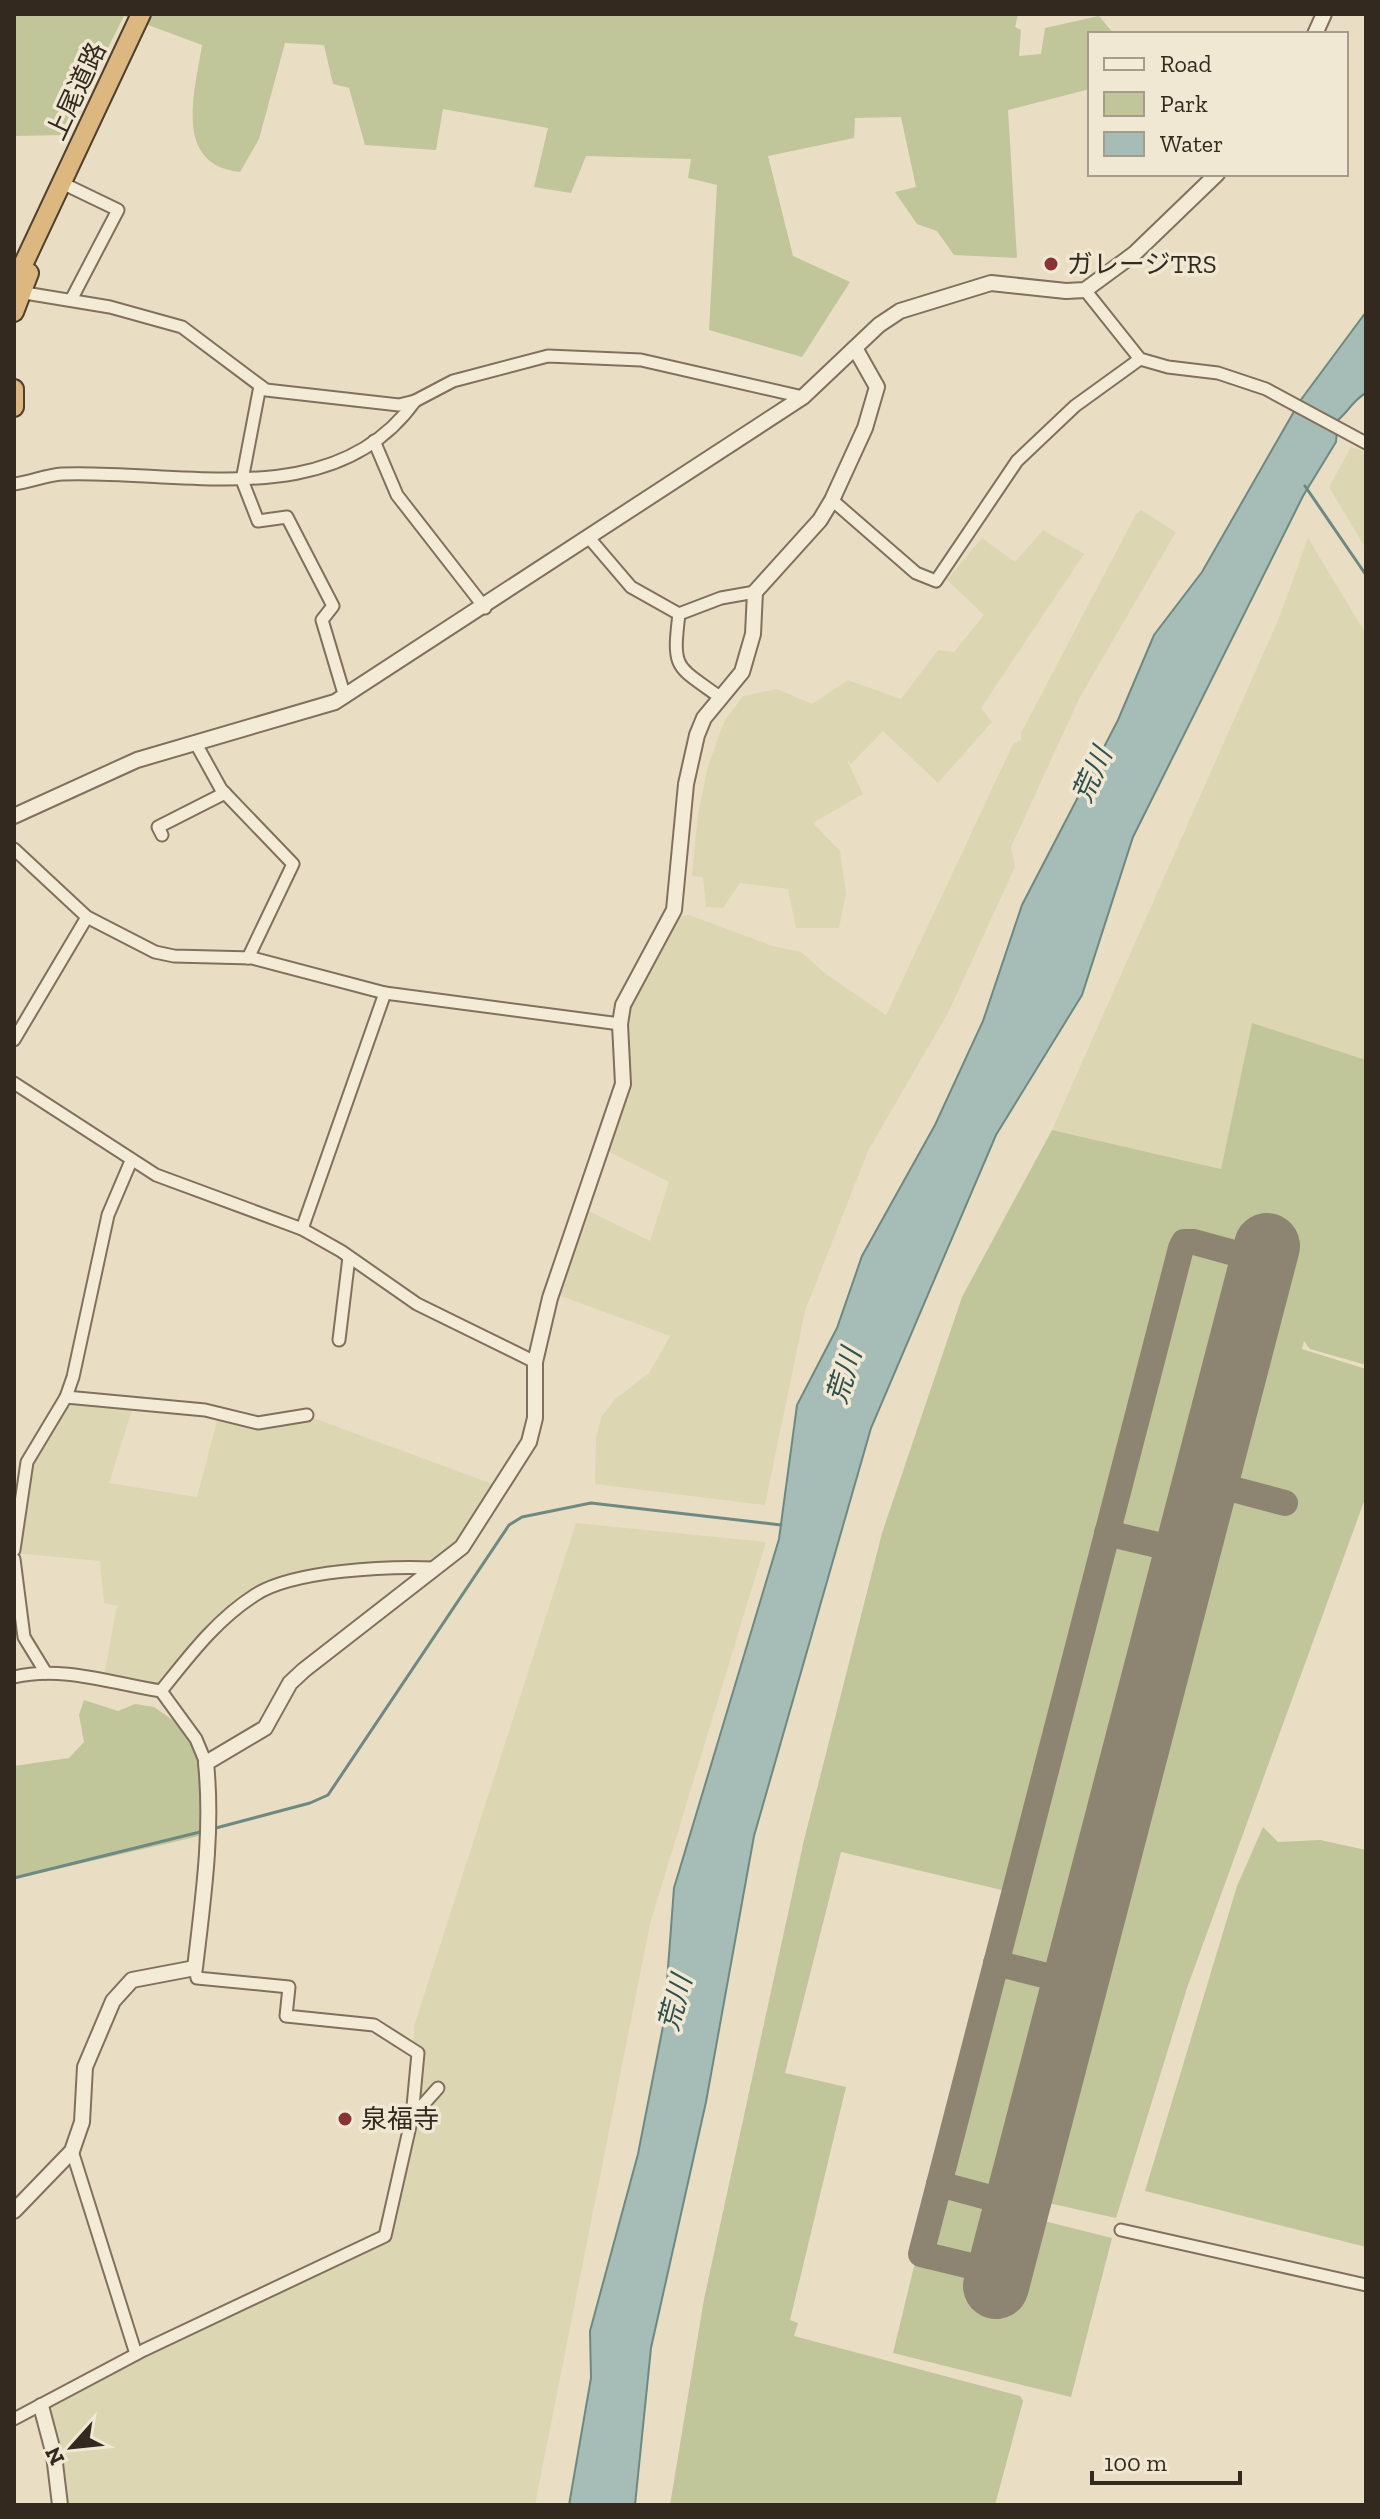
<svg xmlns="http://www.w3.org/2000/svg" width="1380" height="2519" viewBox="0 0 1380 2519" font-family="'Zilla Slab','Noto Sans JP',serif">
<rect width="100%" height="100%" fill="#e9dec4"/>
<!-- farmland -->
<g fill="#ddd6b3">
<path d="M1351,447L1366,452V549L1329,487Z"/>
<path d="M1141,510L1176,532L1080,697L1011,847L1015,867L948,1013L868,1151L805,1311L765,1505L595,1484L596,1437L602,1416L615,1399L649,1373L670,1336L561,1296L587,1210L650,1241L669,1182L608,1151L626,1090V1013L678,916L689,915L773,946L801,952L826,974L886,1015L1013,744L1021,740V733L1136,514Z"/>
<path d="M1043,530L1084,554L981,708L992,722L938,783L883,731L851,764L847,760L863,794L813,823L840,851L846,894L839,928H796L788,889L740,883L723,908L706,907L703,877L692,876L698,814L708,766L724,722L743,696L777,689L812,704L848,680L901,699L938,650L954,652L984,615L947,580L982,538L1015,562Z"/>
<path d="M1308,538L1366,634V1060L1252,1023L1221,1169L1052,1130L1279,618Z"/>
<path d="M66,1397L135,1401L109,1483L197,1497L219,1413L258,1423L305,1415L501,1487L462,1547L435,1568L294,1579L229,1615L161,1691L103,1681L117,1606L104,1603L100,1561L14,1553L27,1462Z"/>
<path d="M576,1523L766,1542L650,1924L535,2505H60L41,2406L385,2236L413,2112L414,2026Z"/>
</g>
<!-- green -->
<g fill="#c0c59a">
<path d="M14,14H1018L1015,27L1021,30L1019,56L1041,54L1045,28L1099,16L1114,34H1090V89L1008,110L1017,258L954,255L937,231L917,224L895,192L916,187L901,117L855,118L854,138L768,156L793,256L850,282L802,357L709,330L717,185L688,178L691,159L586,156L571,193L534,187L548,128L443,109L436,150L365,145L349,88L333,84L324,45L285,43L259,139L240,172C172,165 195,91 202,45L124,16L64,135L14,136Z"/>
<path d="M1252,1023L1366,1060V1365L1310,1349L1304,1341L1302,1349L1366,1369V1496L1187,1988L1116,2218L1039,2201L1284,1247L1252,1236L1249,1249L1178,1231L1006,1891L841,1852L785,2073L846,2087L790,2320L798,2323L794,2336L1020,2396L1023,2401L995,2505H670L704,2299L804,1840L882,1533L962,1297L1052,1130L1221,1169Z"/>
<path d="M1189,1251L1244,1266L1171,1540L1117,1528Z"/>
<path d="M1112,1544L1167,1557L1061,1970L1009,1956Z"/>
<path d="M84,1700L118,1711L135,1704L154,1707L194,1735L206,1763L208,1834L14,1879V1766L69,1758L84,1742L79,1715Z"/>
<path d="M1263,1827L1278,1842L1320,1840L1366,1850V2247L1145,2191L1237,1886Z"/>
<path d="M1004,1974L1054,1990L1000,2191L949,2178Z"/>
<path d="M942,2198L995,2211L984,2261L931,2249Z"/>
<path d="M1032,2218L1112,2238L1071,2397L893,2353L916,2258L980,2276L978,2287L1017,2295Z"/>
</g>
<!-- water -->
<path fill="#a6bcb6" stroke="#6e8982" stroke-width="2" d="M1366,312V393C1353,400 1349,411 1338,420L1336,442L1303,496L1133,837L1082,995L996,1135L871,1428L754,1836L706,2102L651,2348L635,2505H569L591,2378L590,2331L638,2154L664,2021L674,1888L779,1539L797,1405L837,1328L862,1256L935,1125L983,1021L1022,905L1118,720L1154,635L1202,572L1300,401Z"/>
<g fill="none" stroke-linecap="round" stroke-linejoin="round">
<!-- stream -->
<g stroke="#6e8982" stroke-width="3">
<path d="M1305,486L1366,575"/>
<path d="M212,1829L310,1803L328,1795L509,1525L522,1517L591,1503L781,1525"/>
<path d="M14,1878L204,1831"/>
</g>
<!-- taxiway -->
<g stroke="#8e8472" stroke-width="26">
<path d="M1206,1482L1285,1503"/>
<path d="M1107,1533L1187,1552"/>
<path d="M996,1963L1075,1983"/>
<path d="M939,2184L1017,2205"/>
<path d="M1000,2273L921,2254L1181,1248L1184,1242H1194L1263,1261"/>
</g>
<!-- runway -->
<path stroke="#8e8472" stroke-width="66" d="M996,2286L1267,1246"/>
<!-- minor casing -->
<g stroke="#81705d" stroke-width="15">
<g id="minor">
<path d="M62,183L118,210L71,300"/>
<path d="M1085,290L1140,359L1168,367L1218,373L1266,389L1366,443"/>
<path d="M19,292L110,307L182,327L266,390L399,405L415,401L453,381L548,356L641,360L803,397"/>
<path d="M260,386L242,480L258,521L287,517L333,606L322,620L345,697"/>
<path d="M374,441L397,495L485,608"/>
<path d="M14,484C30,482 46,475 62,474C178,469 334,515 415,401"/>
<path d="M832,500L916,573L936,581L1017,461L1075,406L1140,359"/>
<path d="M590,539L631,587L679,614"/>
<path d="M679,614C672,671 676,665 721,698"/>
<path d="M679,614L721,598L755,592"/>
<path d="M195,742L221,789L293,864L248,958"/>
<path d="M162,835L158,827L225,793"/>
<path d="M14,849L87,917L155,952L174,956L252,958L385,993L620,1024"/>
<path d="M14,1040L87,917"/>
<path d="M14,1083L156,1175L302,1229L341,1251L417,1304L535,1362"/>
<path d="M302,1229L385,993"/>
<path d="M339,1340L349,1257"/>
<path d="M66,1397L205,1410L258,1423L307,1415"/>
<path d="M14,1550L27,1462L66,1397L73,1377L108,1215L131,1161"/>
<path d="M14,1559L24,1637L46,1673"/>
<path d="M14,1677C62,1665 114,1684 161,1691L196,1739L206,1763"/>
<path d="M161,1691C190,1655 216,1620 255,1595C293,1570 389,1566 435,1568"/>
<path d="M413,2116L438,2088"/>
<path d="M72,2151L136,2354"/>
<path d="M1121,2230L1366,2285"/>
<path d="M14,2419L144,2350L385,2236L412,2117L418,2053L374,2025L286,2016L289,1987L197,1978L195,1968"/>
</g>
</g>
<!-- tertiary casing -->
<g stroke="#81705d" stroke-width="18">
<g id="tertiary">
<path d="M1315,34L1324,14"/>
<path d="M14,816L137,760L335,702L803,397L879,325L900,311L991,283L1066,291L1085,290L1134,254L1217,174"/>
<path d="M14,2211L72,2151L82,2122L85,2067L113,2001L132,1980L195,1968C203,1899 213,1832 206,1763L265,1728L290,1683L304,1670L462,1547L529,1442L535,1418V1362L550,1298L623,1084L620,1024L623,1005L674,910L686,784L697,735L704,718L742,672L753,634L755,592L820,520L832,500L865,428L877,387L855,348"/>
<path d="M41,2406L54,2455L60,2505"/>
</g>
</g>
<!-- trunk casing -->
<g stroke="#4f3f30" stroke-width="22">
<g id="trunk">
<path d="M14,284L141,14"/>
<path d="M14,312L29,273"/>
<path d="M14,389V407"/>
</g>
</g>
<!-- minor -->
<use href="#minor" stroke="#f4ebd6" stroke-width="11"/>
<!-- tertiary -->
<use href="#tertiary" stroke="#f4ebd6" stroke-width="14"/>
<!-- trunk -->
<use href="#trunk" stroke="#dcb77f" stroke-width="18"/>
</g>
<!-- markers -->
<g fill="#893434" stroke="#f1e8d3" stroke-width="3">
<circle cx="1051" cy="264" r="8"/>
<circle cx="345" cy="2119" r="8"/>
</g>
<g text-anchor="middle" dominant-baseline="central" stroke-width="7" stroke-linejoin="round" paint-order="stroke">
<!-- street labels -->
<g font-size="26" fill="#33291f" stroke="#f1e8d3">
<text transform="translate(76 91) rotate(-65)">上尾道路</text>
</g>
<!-- poi labels -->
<g font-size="26" fill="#33291f" stroke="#f1e8d3" text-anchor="start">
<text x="1067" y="264">ガレージTRS</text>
<text x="361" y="2119">泉福寺</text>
</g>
<!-- water labels -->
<g font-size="28" font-style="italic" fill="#30514f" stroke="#f1e8d3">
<text transform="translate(1092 775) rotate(-66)">荒川</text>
<text transform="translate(844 1376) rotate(-73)">荒川</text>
<text transform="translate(675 2003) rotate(-75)">荒川</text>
</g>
</g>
<!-- border -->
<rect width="1380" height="2519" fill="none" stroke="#33291f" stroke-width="32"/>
<!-- legend -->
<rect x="1088" y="32" width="260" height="144" fill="#f1e8d3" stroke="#a59c8b" stroke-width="2"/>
<rect x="1104" y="58" width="40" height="12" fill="#f4ebd6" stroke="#a59c8b" stroke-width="2"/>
<text x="1160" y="72" font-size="24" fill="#33291f">Road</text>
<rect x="1104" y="92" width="40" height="24" fill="#c0c59a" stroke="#a59c8b" stroke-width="2"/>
<text x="1160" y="112" font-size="24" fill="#33291f">Park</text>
<rect x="1104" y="132" width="40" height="24" fill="#a6bcb6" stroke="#a59c8b" stroke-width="2"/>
<text x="1160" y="152" font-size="24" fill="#33291f">Water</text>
<!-- north arrow -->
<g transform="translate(72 2447) rotate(243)" stroke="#f1e8d3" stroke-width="6" paint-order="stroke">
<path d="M0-6L14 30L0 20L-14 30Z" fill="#33291f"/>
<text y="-12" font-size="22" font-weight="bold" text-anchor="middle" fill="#33291f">N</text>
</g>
<!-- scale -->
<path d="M1092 2471v12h148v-12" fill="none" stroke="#33291f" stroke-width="4"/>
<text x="1104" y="2471" font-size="24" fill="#33291f" stroke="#f1e8d3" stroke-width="6" paint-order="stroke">100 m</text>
</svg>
